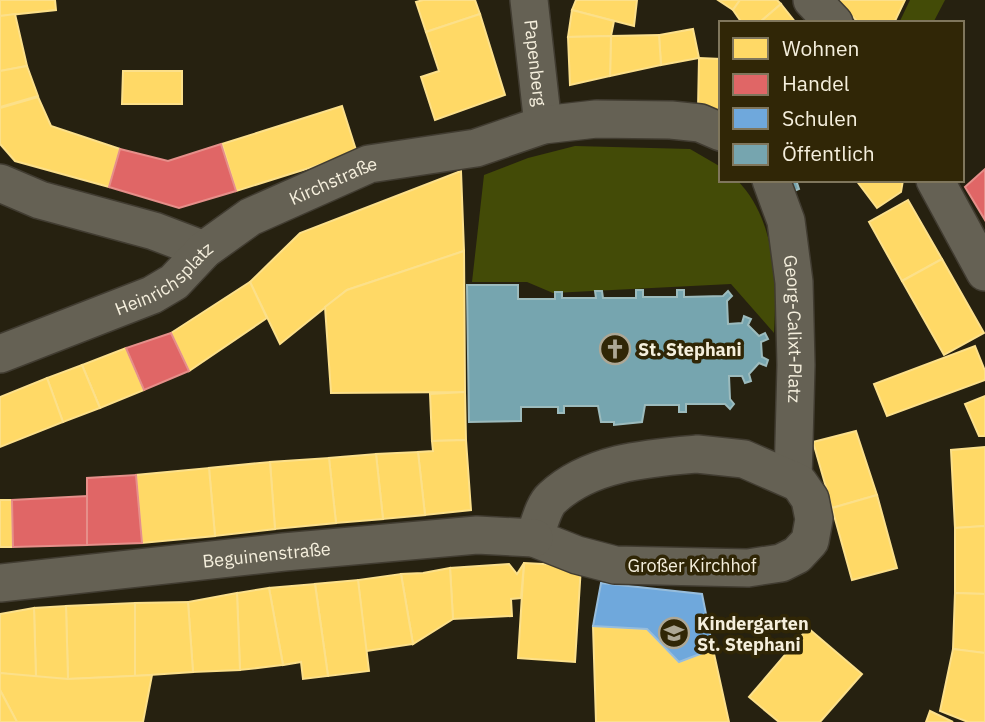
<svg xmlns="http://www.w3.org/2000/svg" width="985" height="722" viewBox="0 0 985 722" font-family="'IBM Plex Sans',sans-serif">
<rect width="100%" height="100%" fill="#262110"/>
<!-- green -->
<g fill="#434b07">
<path d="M910,0H945L933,23H899Z"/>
<path d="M575,146L690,149L721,167V180H737C776,220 777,281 774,333L731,284L553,293L527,282H472L484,175L528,158Z"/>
</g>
<!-- homes -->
<g fill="#ffd966" stroke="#fce08a" stroke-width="2">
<path d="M0,0H55L56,10L0,16Z"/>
<path d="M423,0H475L480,14L426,32L416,2Z"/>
<path d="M576,0H637L634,26L572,10Z"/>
<path d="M718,0H740L733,10Z"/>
<path d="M740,0H777L781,4L759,23H742L733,10Z"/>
<path d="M836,0H905L894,23H859Z"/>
<path d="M781,4L796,23H759Z"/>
<path d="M572,10L614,21L611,36L568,37Z"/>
<path d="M15,14L27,66L0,71V16Z"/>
<path d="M480,14L505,95L435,120L421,77L439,71L426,32Z"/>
<path d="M693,29L699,58L661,65L659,35Z"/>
<path d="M659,35L661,65L610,76L611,36Z"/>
<path d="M611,36L610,76L570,85L568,37Z"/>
<path d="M699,58L721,59V111L698,109Z"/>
<path d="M27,66L38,96L0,107V71Z"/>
<path d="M123,71H182V104H122Z"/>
<path d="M38,97L51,126L120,149L109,187L15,161L0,144V108Z"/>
<path d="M342,106L357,153L236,191L222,144Z"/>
<path d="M461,171L464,251L347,290L280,344L250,282L300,233Z"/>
<path d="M856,180H903L901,192L877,208Z"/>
<path d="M908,200L942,259L902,281L869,222Z"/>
<path d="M464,251L465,392L331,393L325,307L347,290Z"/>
<path d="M942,259L984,333L944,355L902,281Z"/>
<path d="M250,282L267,318L189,371L171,333Z"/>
<path d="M975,346L985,371V380L887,416L874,384Z"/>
<path d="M126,348L144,390L100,408L82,365Z"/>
<path d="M82,365L100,408L63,422L47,378Z"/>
<path d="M47,378L63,422L0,447V397Z"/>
<path d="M465,392L466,440L432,441L430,394Z"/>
<path d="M985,396V436H979L965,404Z"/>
<path d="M856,431L877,495L832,508L813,442Z"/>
<path d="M466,440L471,510L425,515L418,452L433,451L432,441Z"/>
<path d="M985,447V526L955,528L951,450Z"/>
<path d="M418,452L425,515L383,519L376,454Z"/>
<path d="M376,454L383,519L336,523L329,458Z"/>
<path d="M329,458L336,523L275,529L270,462Z"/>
<path d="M270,462L275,529L215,536L209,468Z"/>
<path d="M209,468L215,536L142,543L136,475Z"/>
<path d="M877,495L897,568L852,580L832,508Z"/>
<path d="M0,500H12L13,547H0Z"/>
<path d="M985,526V594L955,593V528Z"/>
<path d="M524,563L581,566L575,662L518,658Z"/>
<path d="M524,563L521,598L511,599L512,616L453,619L450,568L509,564L517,574Z"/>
<path d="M450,568L453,619L413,644L401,574L423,573Z"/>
<path d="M401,574L413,644L366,651L358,580Z"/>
<path d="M358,580L369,671L328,676L315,584Z"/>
<path d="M315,584L328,676L303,679L301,662L283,665L269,588Z"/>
<path d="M269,588L283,665L240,670L237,593Z"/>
<path d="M237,593L240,670L193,672L188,602Z"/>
<path d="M955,593L985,594V653L953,649Z"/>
<path d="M188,602L193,672L135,676V603Z"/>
<path d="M135,603V676L68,679L66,606Z"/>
<path d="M66,606L68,679L36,678L34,608Z"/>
<path d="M34,608L36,678L0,673V614Z"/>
<path d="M593,626L647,629L679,662L713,649L729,722H596Z"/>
<path d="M808,628L862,674L820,722H779L749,697Z"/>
<path d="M953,649L985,653V722H968L940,711Z"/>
<path d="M0,673L68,679L152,675L143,722H17L0,690Z"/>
<path d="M0,690L17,722H0Z"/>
<path d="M930,711L953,722H926Z"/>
</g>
<!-- shops -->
<g fill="#e06666" stroke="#e68f8a" stroke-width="2">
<path d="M221,144L236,191L179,208L109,187L120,149L168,161Z"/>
<path d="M985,169V220L965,187Z"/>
<path d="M171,333L189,371L144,390L126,348Z"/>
<path d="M136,475L142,543L87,545V478Z"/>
<path d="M87,496V545L13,547L12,500Z"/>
</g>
<!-- schools -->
<path fill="#6fa8dc" stroke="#97bddc" stroke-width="2" d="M601,583L702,594L713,649L679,662L647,629L593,626Z"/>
<!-- public -->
<g fill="#76a5af" stroke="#9cbbbd" stroke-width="2">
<path d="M779,180H796L799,189L785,195Z"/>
<path d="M467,285H518V299H555V292H562V298H596L595,291H602L603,298H636V290H643V297H677V290H684V297L723,296L728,291L732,296L727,301L728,324L742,323L744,316L751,319L748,325L759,336L765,333L768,339L761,342L762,357L768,360L766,366L759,363L749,374L751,381L745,383L742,376H729L730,399L734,404L730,409L725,404H686V412H679V405H645L642,422L614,425V422H601L598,406H564V413H558V407H521V421L469,422Z"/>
</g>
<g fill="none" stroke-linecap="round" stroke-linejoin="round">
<!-- minor casing -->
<g stroke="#413c31" stroke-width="40">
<g id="minor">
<path id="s1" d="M529,0L543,125"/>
<path d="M812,0L834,23"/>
<path id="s2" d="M771,180L786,221L794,282L796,365L793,480"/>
<path d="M935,180L985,272"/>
<path d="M0,183L40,200L154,231L204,250"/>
<path id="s3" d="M0,354L152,295L174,282L204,250L250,217L369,164L476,148L543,125L596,119L671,120L700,123L721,132"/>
<path d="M697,454L744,459L799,483L810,499L814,519L810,541L797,555L781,563L748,568L615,565L577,555L534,538C539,526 543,506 552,498C590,462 649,458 697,454Z"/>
<path id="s4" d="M0,583L284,552L477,535L534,538"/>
</g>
</g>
<!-- minor -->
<use href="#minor" stroke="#656154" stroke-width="37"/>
</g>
<!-- icons -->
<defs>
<g id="church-ring" transform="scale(1.575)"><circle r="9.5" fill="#302606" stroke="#ada795" stroke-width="1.5"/><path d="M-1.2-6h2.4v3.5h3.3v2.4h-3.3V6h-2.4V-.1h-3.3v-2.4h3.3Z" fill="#ada795"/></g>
<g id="school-ring" transform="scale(1.575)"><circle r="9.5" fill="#302606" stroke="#ada795" stroke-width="1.5"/><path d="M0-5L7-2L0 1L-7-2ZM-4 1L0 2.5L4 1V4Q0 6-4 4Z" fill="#ada795"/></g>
</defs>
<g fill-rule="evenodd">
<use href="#church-ring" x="615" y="349"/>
<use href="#school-ring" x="674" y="633"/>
</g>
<g text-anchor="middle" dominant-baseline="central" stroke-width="7" stroke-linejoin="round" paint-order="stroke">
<!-- street labels -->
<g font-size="18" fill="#f5efdd" stroke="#302606">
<text stroke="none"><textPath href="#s1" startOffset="63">Papenberg</textPath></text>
<text stroke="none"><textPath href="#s3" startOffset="380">Kirchstraße</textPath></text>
<text stroke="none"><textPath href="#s3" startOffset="182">Heinrichsplatz</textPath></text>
<text stroke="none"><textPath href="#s2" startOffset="152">Georg-Calixt-Platz</textPath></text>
<text stroke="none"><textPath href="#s4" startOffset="268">Beguinenstraße</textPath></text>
<text x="692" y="565">Großer Kirchhof</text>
</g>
<!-- poi labels -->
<g font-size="18" font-weight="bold" fill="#f5efdd" stroke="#302606" text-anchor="start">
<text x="638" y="349">St. Stephani</text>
<text x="697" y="623">Kindergarten<tspan x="697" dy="21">St. Stephani</tspan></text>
</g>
</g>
<!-- legend -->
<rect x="719" y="21" width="245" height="161" fill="#302606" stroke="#7f765c" stroke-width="2"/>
<rect x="733" y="38" width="35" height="21" fill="#ffd966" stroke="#7f765c" stroke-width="2"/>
<text x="782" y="56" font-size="21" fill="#f5efdd">Wohnen</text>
<rect x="733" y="74" width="35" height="21" fill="#e06666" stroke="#7f765c" stroke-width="2"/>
<text x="782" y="91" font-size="21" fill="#f5efdd">Handel</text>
<rect x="733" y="108" width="35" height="21" fill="#6fa8dc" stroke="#7f765c" stroke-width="2"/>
<text x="782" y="126" font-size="21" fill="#f5efdd">Schulen</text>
<rect x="733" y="144" width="35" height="21" fill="#76a5af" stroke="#7f765c" stroke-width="2"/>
<text x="782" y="161" font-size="21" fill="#f5efdd">Öffentlich</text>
</svg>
